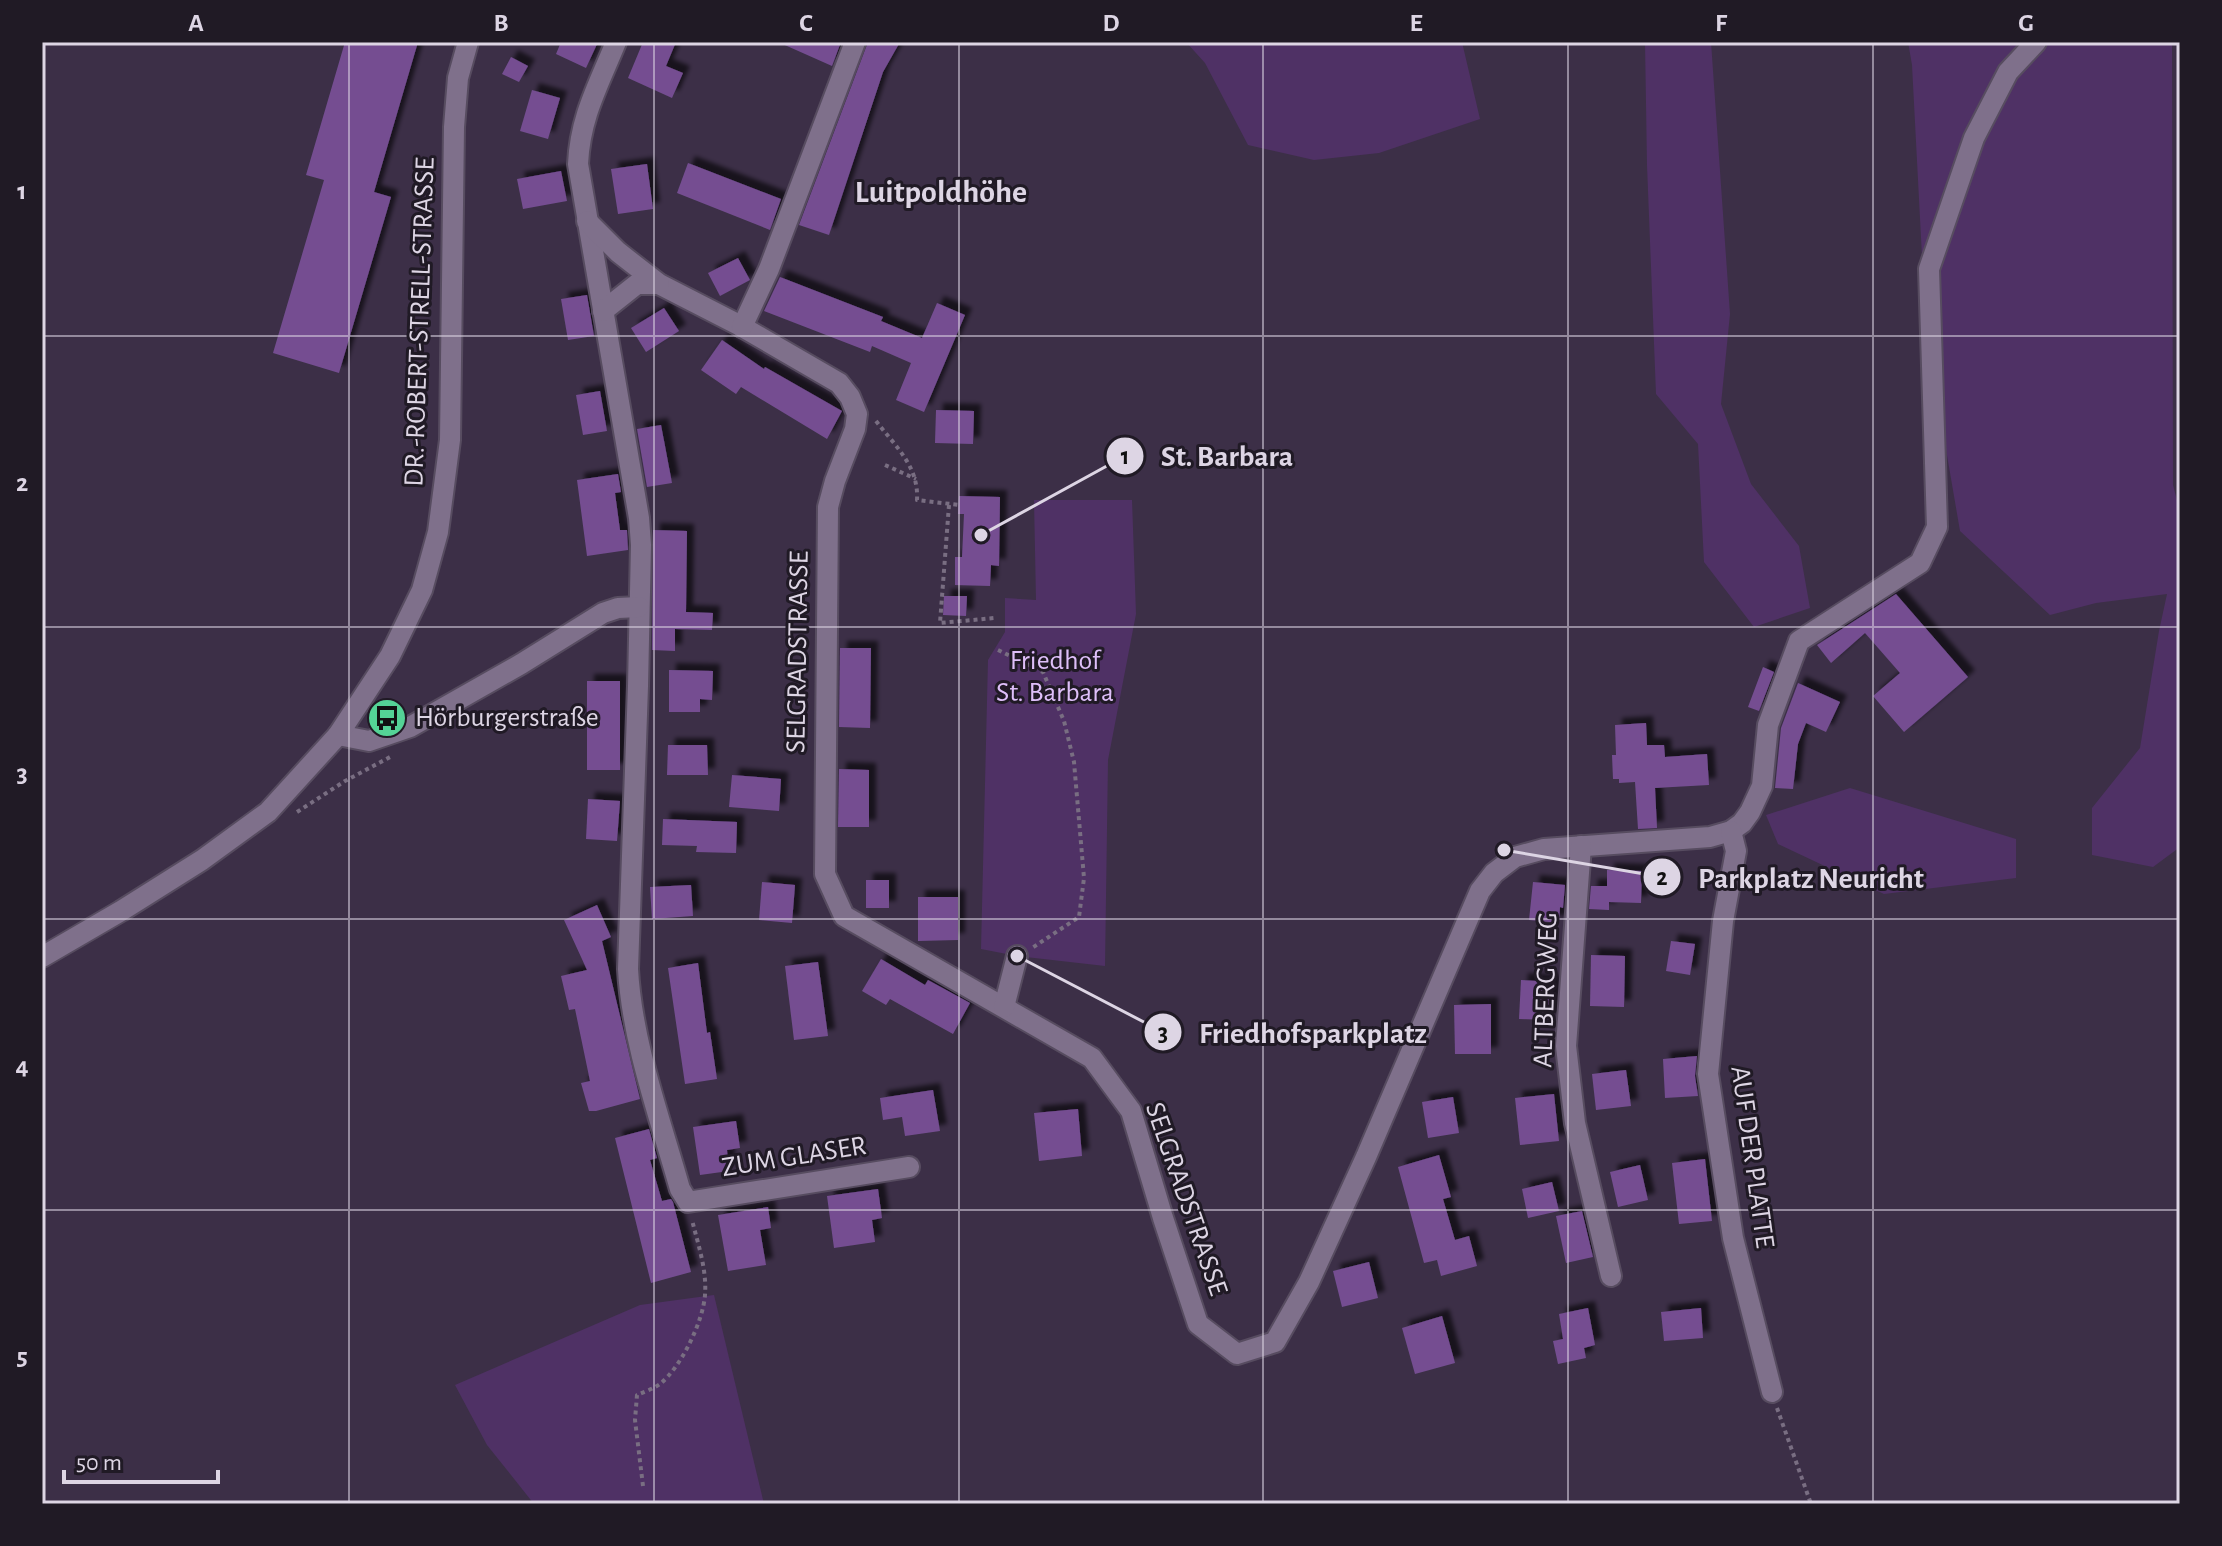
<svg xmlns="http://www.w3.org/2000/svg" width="2222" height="1546" viewBox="0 0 2222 1546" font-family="'Alegreya Sans',sans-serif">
<defs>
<filter id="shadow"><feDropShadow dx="7" dy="-7" stdDeviation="2" flood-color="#0009"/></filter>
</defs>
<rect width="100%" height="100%" fill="#3c2f47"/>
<!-- green -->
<g fill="#4f3165">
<path d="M1186,42H1462L1480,119L1379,153L1314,160L1248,145L1205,63Z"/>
<path d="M1645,42H1711L1730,314L1721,404L1751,484L1799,546L1810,608L1754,627L1704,562L1698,444L1656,394L1647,165Z"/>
<path d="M1908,42H2172L2173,485L2180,512V847L2153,867L2092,855V808L2140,748L2159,631L2167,594L2096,603L2050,615L1960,531L1926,333L1912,65Z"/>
<path d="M1034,500H1132L1136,614L1108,760L1105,966L1017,956L981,949L988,660L1005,632V598L1036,600Z"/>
<path d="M1850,788L2016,839V878L1884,894L1778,844L1766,815Z"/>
<path d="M714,1295L764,1504H534L487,1445L455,1385L640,1305Z"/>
</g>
<!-- building -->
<g fill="#744e91" filter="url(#shadow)">
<path d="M345,42H418L374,192L391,197L339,373L273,353L324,180L306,175Z"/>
<path d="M561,42H598L586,68L556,54Z"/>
<path d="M643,42H676L666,66L683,73L672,98L628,78Z"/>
<path d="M778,42H841L832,66Z"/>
<path d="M868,42H900L883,72L829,235L799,225Z"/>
<path d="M511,57L528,66L519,82L502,74Z"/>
<path d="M532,90L560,98L548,139L520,131Z"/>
<path d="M688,163L781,199L770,230L677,193Z"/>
<path d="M647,164L653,209L618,214L611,169Z"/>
<path d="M561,171L567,201L523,209L517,179Z"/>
<path d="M738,258L750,280L720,296L708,273Z"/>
<path d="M780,277L883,317L881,321L922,338L937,303L965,315L924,412L896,400L911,363L872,346L870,352L764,311Z"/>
<path d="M587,295L594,336L568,340L561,299Z"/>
<path d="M664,308L679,331L646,352L631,328Z"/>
<path d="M722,340L764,369L765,367L842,411L827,439L741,387L736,394L701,370Z"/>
<path d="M600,391L607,431L583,435L576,395Z"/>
<path d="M936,410L974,411L973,444L935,443Z"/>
<path d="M661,425L672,483L647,487L637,429Z"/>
<path d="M618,474L621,492L615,493L620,530H627L628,550L587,556L577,480Z"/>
<path d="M959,496L1000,497L999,566L991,565L990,586L955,585V557H962L964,514H958Z"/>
<path d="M653,530L687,531L686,612L713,613L712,630L675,629V651L652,650Z"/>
<path d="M1896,594L1968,677L1904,732L1873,696L1900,673L1865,633L1831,663L1817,645Z"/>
<path d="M944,596H967L966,616L943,615Z"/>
<path d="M840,648H871L870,728L839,727Z"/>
<path d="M1763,667L1774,672L1759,711L1748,707Z"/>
<path d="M669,670L713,671L712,700L700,699V712H669Z"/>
<rect x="587" y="681" width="33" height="89"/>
<path d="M1798,683L1840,702L1826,732L1806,723L1798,744L1793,789L1775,788L1781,728Z"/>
<path d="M1646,723L1647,745H1664L1665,757L1707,754L1709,785L1655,788L1657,828L1638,829L1635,782L1619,783V779H1613L1612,755H1616L1615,725Z"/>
<path d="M668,745H707L708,775H667Z"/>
<path d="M839,769L869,770V827H838Z"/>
<path d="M732,775L781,779L779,811L729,807Z"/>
<path d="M588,799L620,801L617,841L586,839Z"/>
<path d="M663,819L737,822L736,853L696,852L697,846L662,845Z"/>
<path d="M1607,870L1642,871L1641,903L1609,902V910L1589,909L1591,886H1607Z"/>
<rect x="866" y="880" width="23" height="28"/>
<path d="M762,882L795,885L792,923L759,920Z"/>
<path d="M1533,882L1565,885L1563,908L1560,907L1559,923L1529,920Z"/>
<path d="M691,885L693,916L652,919L650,887Z"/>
<path d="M918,897H958V940L918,941Z"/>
<path d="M597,905L611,937L602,941L640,1099L596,1111H589L581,1083L590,1081L575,1009L569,1010L561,976L587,970L564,920Z"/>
<path d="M1671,941L1695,944L1690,975L1666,971Z"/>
<path d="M1591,955L1625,956L1624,1007L1590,1006Z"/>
<path d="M881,959L925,985L928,980L970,1003L953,1034L890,999L886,1005L862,991Z"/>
<path d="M818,962L828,1036L794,1040L785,966Z"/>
<path d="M698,963L707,1033L710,1032L717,1079L685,1084L668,968Z"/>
<path d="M1521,980L1553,982L1552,1020L1519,1019Z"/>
<path d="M1491,1004V1054H1455L1454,1005Z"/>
<path d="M1697,1056L1695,1076L1698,1096L1665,1098L1663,1059Z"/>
<path d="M1626,1070L1631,1106L1596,1110L1592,1074Z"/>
<path d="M933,1090L940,1131L905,1136L902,1117L883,1120L880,1098Z"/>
<path d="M1554,1094L1559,1141L1520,1145L1515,1098Z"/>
<path d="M1453,1097L1459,1133L1428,1138L1422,1102Z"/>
<path d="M1078,1109L1082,1156L1039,1161L1034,1113Z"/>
<path d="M736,1121L740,1148L727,1150L729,1171L700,1175L693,1127Z"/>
<path d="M649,1129L657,1158L650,1160L662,1201L671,1199L673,1202L691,1272L651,1283L615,1138Z"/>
<path d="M1439,1155L1451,1197L1443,1199L1455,1240L1469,1236L1477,1266L1441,1276L1437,1260L1424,1263L1398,1167Z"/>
<path d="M1705,1159L1712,1221L1679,1224L1672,1163Z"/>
<path d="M1640,1165L1648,1200L1618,1207L1610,1172Z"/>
<path d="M1552,1182L1559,1211L1528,1218L1522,1189Z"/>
<path d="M878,1189L882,1218L872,1220L875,1242L834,1248L827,1196Z"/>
<path d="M768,1207L771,1228L760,1230L766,1265L728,1271L718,1215Z"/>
<path d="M1582,1211L1593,1257L1566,1263L1556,1216Z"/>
<path d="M1369,1262L1378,1298L1342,1307L1333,1271Z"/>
<path d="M1588,1308L1595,1345L1584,1348L1586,1358L1558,1364L1553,1341L1563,1339L1559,1314Z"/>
<path d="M1701,1308L1703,1338L1664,1341L1661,1312Z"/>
<path d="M1442,1316L1455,1363L1415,1374L1402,1328Z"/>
</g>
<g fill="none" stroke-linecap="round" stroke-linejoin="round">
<!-- minor casing -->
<g stroke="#574c60" stroke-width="24">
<g id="minor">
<path d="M616,42C599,84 580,117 578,164L639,518L641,545L638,686L628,969C632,1043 660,1118 680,1189L688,1202L909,1167"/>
<path d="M587,221L618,252L659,284L739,325L839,383L850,397L857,414L855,429L835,481L828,507L825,874L844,916L1092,1058L1131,1111L1163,1218L1198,1324L1237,1354L1275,1342L1309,1282L1366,1157L1480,891L1494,873L1515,857L1544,849L1710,837L1731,831L1742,823L1750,812L1762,786L1768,725L1799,641L1920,563L1937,527L1929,269L1974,138L2008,72L2036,42"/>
<path d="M603,311L637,284H659"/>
<path d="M742,327L769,269L855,42"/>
<path d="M338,735L369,741L410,727L521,664L603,613L618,608L639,607"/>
<path d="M1731,831L1736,851L1723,921L1708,1074L1733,1238L1772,1392"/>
<path d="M1581,846L1566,1046L1575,1123L1611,1276"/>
<path d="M42,957L121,911L202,860L268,812L338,735L390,656L422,590L438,532L450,440L454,127L458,78L468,42"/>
<path d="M1004,1007L1017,956"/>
</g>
</g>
<!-- path -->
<g stroke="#796e82" stroke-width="4" stroke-dasharray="4 4" stroke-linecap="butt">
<path d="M876,421C895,446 919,466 917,500L959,505"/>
<path d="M885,465L916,479"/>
<path d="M949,505L940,623L994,618"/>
<path d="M998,650L1043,672L1064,721L1074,762L1084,878L1079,917L1032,948"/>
<path d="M297,812L345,781L392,756"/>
<path d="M1777,1408L1811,1504"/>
<path d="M643,1486L635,1420L637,1395C644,1392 653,1389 660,1384C681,1367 703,1322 705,1295C707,1270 698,1244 692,1220"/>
</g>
<!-- minor -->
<use href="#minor" stroke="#7f708b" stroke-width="20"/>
</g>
<!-- grid -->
<path fill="none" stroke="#ddd5e4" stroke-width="2" stroke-opacity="0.55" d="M349,42V1504M654,42V1504M959,42V1504M1263,42V1504M1568,42V1504M1873,42V1504M42,336H2180M42,627H2180M42,919H2180M42,1210H2180"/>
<!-- icons -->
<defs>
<g id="bus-disc" transform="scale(2)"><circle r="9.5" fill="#54d396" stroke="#201a25"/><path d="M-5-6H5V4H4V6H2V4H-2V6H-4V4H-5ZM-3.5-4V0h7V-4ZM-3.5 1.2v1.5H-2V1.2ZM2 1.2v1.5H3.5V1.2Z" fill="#111"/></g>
</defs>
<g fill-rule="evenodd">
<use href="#bus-disc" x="387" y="718"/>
</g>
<g text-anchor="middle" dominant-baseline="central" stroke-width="6" stroke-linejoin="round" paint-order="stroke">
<!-- street labels -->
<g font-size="28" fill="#ddd5e4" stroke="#201a25">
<text transform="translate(420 322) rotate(-88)">DR.-ROBERT-STRELL-STRASSE</text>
<text transform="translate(798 652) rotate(-89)">SELGRADSTRASSE</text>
<text transform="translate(1546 990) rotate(-88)">ALTBERGWEG</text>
<text transform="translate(794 1157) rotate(-9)">ZUM GLASER</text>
<text transform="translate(1752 1157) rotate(82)">AUF DER PLATTE</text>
<text transform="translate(1186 1199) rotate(71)">SELGRADSTRASSE</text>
</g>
<!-- park labels -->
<g font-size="28" fill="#debff9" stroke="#201a25">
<text x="1055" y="661">Friedhof<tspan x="1055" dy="32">St. Barbara</tspan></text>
</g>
<!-- poi labels -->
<g font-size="28" fill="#ddd5e4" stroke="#201a25" text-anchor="start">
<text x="415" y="718">Hörburgerstraße</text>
</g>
<!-- quarter labels -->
<g font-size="32" font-weight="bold" fill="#ddd5e4" stroke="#201a25">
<text x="941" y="192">Luitpoldhöhe</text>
</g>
</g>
<!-- callouts -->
<path fill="none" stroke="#ddd5e4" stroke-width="3" d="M981 535L1125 456M1504 850L1662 877M1017 956L1163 1032"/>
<g fill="#ddd5e4" stroke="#201a25" stroke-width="3">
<circle cx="981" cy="535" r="8"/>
<circle cx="1504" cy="850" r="8"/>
<circle cx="1017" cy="956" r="8"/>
<circle cx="1125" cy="456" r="20"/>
<circle cx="1662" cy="877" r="20"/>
<circle cx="1163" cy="1032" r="20"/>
</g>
<g font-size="24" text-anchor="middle" font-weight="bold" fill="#111">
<text x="1125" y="464">1</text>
<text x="1662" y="885">2</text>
<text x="1163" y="1041">3</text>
</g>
<g font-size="30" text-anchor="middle" font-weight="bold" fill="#ddd5e4" stroke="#201a25" stroke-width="6" stroke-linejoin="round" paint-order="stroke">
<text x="1227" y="466">St. Barbara</text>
<text x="1811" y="888">Parkplatz Neuricht</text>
<text x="1313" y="1043">Friedhofsparkplatz</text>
</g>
<!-- border -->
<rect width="2222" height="1546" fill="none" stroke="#201a25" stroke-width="88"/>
<!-- scale -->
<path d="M64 1470v12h154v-12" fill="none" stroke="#ddd5e4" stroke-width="4"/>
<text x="76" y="1470" font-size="24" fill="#ddd5e4" stroke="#201a25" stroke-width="6" paint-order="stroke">50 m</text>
<rect x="44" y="44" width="2134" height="1458" fill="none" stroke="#ddd5e4" stroke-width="3"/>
<g font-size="26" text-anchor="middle" font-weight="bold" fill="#ddd5e4">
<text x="196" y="31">A</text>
<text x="501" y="31">B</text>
<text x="806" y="31">C</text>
<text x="1111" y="31">D</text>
<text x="1416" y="31">E</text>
<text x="1721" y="31">F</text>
<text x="2026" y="31">G</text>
<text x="22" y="199">1</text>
<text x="22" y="491">2</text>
<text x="22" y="782">3</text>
<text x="22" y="1074">4</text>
<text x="22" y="1365">5</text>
</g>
</svg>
